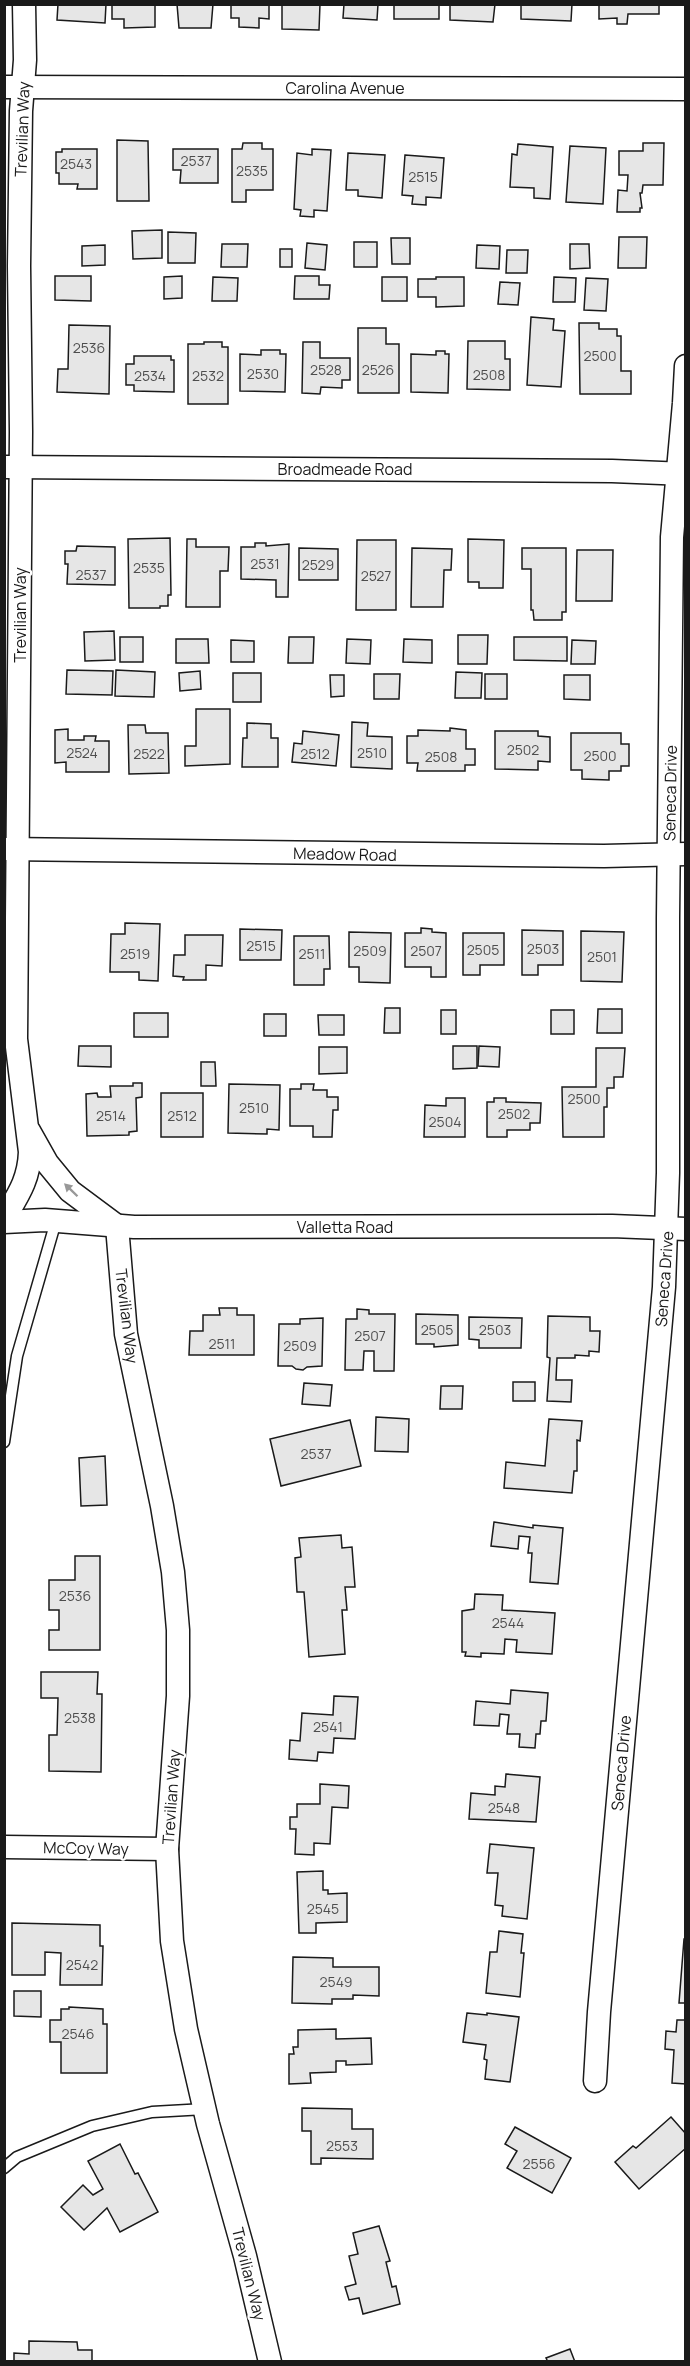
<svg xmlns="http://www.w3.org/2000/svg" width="690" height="2366" viewBox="0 0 690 2366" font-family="Manrope,sans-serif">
<rect width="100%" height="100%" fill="#fff"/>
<!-- building -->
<g fill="#e6e6e6" stroke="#1a1a1a" stroke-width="1.5">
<path d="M58,4H106L105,23L57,20Z"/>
<path d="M112,4H155V27L124,28V19H112Z"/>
<path d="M177,4H213L211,28H179Z"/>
<path d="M231,4H269V19L259,18V28L239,27V18H231Z"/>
<path d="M282,4H320L319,30L282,29Z"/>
<path d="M344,4H378L377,20L343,18Z"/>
<rect x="394" y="4" width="45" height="15"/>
<path d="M450,4H495L493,22L450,20Z"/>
<path d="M521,4H572L571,21L521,19Z"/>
<path d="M599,4H659V14H628L627,24H617V18L599,19Z"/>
<path d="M117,140L148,141L149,201H117Z"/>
<path d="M243,143H262V149H273V190H246V202H232V149H242Z"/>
<path d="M643,143H664L663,185H643L642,193H640L642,208H640V212H617L618,190L627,191L628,175H619V151H643Z"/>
<path d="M518,144L553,147L550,199L534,198V188L510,187L512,154L517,155Z"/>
<path d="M570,146L606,148L603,204L566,202Z"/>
<path d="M62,149H97V189H77L78,184H59V173H56V152H62Z"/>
<path d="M173,149H218V183H180L181,170H173Z"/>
<path d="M312,149L331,150L327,211L314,210V217L300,216L301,210L294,209L297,153L312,155Z"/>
<path d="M348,153L385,155L382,198L358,196V190H346Z"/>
<path d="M405,155L444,158L441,198L426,197V205L412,204L413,196L402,195Z"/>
<path d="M162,230V258L133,259L132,231Z"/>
<path d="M168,232L196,233L195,263H168Z"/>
<path d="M619,237H647L646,268H618Z"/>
<path d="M391,238H410V264H392Z"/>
<rect x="354" y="242" width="23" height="25"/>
<path d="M307,243L327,245L325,270L305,268Z"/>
<path d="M222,244H248L247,267H221Z"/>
<path d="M570,244H589L590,268L570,269Z"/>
<path d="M105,245V265L82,266V246Z"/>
<path d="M477,245L500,246L499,269L476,268Z"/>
<rect x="280" y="249" width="12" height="18"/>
<path d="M507,250H528L527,273H506Z"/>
<path d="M55,276H91V301L55,300Z"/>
<path d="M182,276V298L164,299V277Z"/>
<path d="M295,276H319V285H330L329,299H294Z"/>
<path d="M213,277L238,278L237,301H212Z"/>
<rect x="382" y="277" width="25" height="24"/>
<path d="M436,277H464V306L436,307V297H418V279H436Z"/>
<path d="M554,277L576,278L575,302H553Z"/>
<path d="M586,278L608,279L606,311L584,310Z"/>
<path d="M500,282L520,283L518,305L498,304Z"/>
<path d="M531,317L554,319L553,330L565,331L561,387L527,385Z"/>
<path d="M579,323H599V329H617V336H621V371H631V394H580Z"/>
<path d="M69,325L110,326L109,394L57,392L58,369H68Z"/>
<path d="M358,328H386V344H399V393H358Z"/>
<path d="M468,341H505V359H510V390L467,389Z"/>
<path d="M204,342H222V347H228V404H188V344H204Z"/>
<path d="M303,342H320V358H350V380H342V388L321,387L320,394L302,393Z"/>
<path d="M261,350H280V354H286L285,392L240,391V354L261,355Z"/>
<path d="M436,351H445V354H449L448,393L411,392V354L436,355Z"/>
<path d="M134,356H171V360H174V392L134,391V385H126V364H134Z"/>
<path d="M170,538L171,595H168V606H160V608H129L128,539Z"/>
<path d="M187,539H196V547H229L228,571H220V607H186Z"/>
<path d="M468,539L504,540L503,588H479V582H468Z"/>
<path d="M357,540H396V610H356Z"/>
<path d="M255,543H266V546L289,544L288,597H276V580L241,579V547H255Z"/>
<path d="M77,546L115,547V585L67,584L68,564H65V551H76Z"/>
<path d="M299,548L338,549V580H299Z"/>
<path d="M412,548L452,549L451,570H444L443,607H411Z"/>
<path d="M522,548H566V612H562V620H534L533,610H531V569H522Z"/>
<path d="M577,550H613L612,601H576Z"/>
<path d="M114,631L115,660L85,661L84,632Z"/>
<path d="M458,635H488L487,664H458Z"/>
<rect x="120" y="637" width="23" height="25"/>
<path d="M289,637H314L313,663H288Z"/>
<path d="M514,637H567V661L514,660Z"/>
<path d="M176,639H208L209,663H176Z"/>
<path d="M347,639L371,640L370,664L346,663Z"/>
<path d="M404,639L432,640V663L403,662Z"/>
<path d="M231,640L254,641V662H231Z"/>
<path d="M572,640L596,641L595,664H571Z"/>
<path d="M67,670L113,671L112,695L66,694Z"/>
<path d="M116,670L155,672L154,697L115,696Z"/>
<path d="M200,671L201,689L180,691L179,673Z"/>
<path d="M456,672L482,673L481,698H455Z"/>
<rect x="233" y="673" width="28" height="29"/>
<path d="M374,674H400L399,699H374Z"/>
<rect x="485" y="674" width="22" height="25"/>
<path d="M330,675H344V696L331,697Z"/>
<path d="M564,675H590V700L564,699Z"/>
<path d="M196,709H230V764L185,766V746H196Z"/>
<path d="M352,722L368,723L367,736L392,737V769L351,767Z"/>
<path d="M247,723L271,724V738H278V767H242L243,738H247Z"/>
<path d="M128,725H145L146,733H168L169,773L129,774Z"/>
<path d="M450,728L466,730V749H475V765H465V771H417L418,763H407V736H418V730L450,731Z"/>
<path d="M68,729V740H84V736H96L95,741H109V772H66V762L55,763V730Z"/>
<path d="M303,731L339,735L336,766L292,762L294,743L302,744Z"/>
<path d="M495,731H538V736L550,737V762L538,761V770L495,769Z"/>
<path d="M571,733H621V744H629V766H621V771H609V780L582,779V770H571Z"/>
<path d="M125,923L160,924L158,981L139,980V972H110L111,934H125Z"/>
<path d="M421,928L432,929V932L446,933V977H431V967H405V933H421Z"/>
<path d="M240,929L282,930L281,960H240Z"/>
<path d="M522,930L563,931V965H538V975H522Z"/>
<path d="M581,931L624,932L622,982L581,981Z"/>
<path d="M349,932L391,933L390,983L359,982V967H349Z"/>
<path d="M463,933H504V965H480V975H463Z"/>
<path d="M185,935H223L222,966L206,965V980H183L184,977L173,976L174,955H185Z"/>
<path d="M294,936H329L330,969H324V985H294Z"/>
<path d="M385,1008H400V1033H384Z"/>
<path d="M598,1009H622V1033H597Z"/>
<rect x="441" y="1010" width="15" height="24"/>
<rect x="551" y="1010" width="23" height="24"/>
<rect x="134" y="1013" width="34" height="24"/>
<rect x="264" y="1014" width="22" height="22"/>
<path d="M318,1015H344V1035H319Z"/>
<path d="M79,1046H111V1067L78,1066Z"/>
<path d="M453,1046H477V1068L453,1069Z"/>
<path d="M479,1046L500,1047L499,1067L478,1066Z"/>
<path d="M319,1047H347V1073L319,1074Z"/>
<path d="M596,1048H625L623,1077H614V1088H607V1107H604V1137H563L562,1087H596Z"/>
<path d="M201,1062H215L216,1086H201Z"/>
<path d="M133,1083H142V1097L136,1098L137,1131L129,1132V1135L87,1136L86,1094L97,1093L98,1097H111L110,1086H133Z"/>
<path d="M229,1084L280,1085L279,1130L267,1129V1134L228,1133Z"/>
<path d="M301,1084H314L313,1090H327V1097H338V1110H333L332,1137H313V1126H290V1089H301Z"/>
<rect x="161" y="1093" width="42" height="44"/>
<path d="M446,1098H465V1137H424L425,1105L446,1106Z"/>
<path d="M494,1098H506V1102L541,1103L540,1123H530V1130H507V1137H487V1102H494Z"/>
<path d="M219,1308H237V1315H254V1355H189L190,1331H203V1315H220Z"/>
<path d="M357,1309L369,1310V1314H395L394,1371H374V1351H364L363,1370H345L346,1319H357Z"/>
<path d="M416,1314L458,1315V1345L434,1347V1344H416Z"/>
<path d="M548,1316L590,1317V1331H600L599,1352L589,1351V1356L575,1355V1358H557L556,1380H572L571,1402L547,1401L550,1358L547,1357Z"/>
<path d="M469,1317L522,1318L521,1348H479V1340L469,1339Z"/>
<path d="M323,1318L322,1366L307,1367L303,1370L296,1369L292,1366H278L279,1324H300V1319Z"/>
<rect x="513" y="1382" width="22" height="19"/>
<path d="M304,1383L332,1385L330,1406L302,1404Z"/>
<path d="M441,1386H463L462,1409H440Z"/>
<path d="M376,1417L409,1419L408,1452L375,1451Z"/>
<path d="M549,1419L582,1421L580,1441L577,1440V1471H574L572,1493L504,1488L506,1462L545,1466Z"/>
<path d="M350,1420L361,1466L281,1486L270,1439Z"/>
<path d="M105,1456L107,1505L81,1506L79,1458Z"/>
<path d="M494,1522L533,1528V1525L563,1528L558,1584L530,1582L532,1553H528L530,1537L519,1536L518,1549L491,1546Z"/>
<path d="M341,1535L342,1548L352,1547L355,1587H345L347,1610H342L345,1654L309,1657L304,1592H297L295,1558L301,1557L299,1538Z"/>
<path d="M75,1556H100V1650H49V1630H59V1610H49V1580H75Z"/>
<path d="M475,1594L503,1595L502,1610L555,1613L552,1654L516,1652L517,1640L505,1639L504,1654L481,1653V1657L465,1656L466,1652H462V1611L474,1609Z"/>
<path d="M41,1672H98L97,1694H102L101,1772L49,1771V1735H57L58,1698H41Z"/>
<path d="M511,1690L548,1693L546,1721H541L540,1734H536L535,1748L519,1747L520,1734H507L509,1715L500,1714L499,1726L474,1725L476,1701L510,1704Z"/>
<path d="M334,1696L358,1697L355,1739L334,1738L333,1753L318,1752L317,1761L289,1759L290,1740L300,1741L302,1713L333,1715Z"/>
<path d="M506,1774L540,1777L536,1822L469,1819L471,1793L495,1795V1786L505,1787Z"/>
<path d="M320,1784L349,1786L348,1808L332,1807L330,1844L314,1843V1855L295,1854L296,1829H290V1817H297V1804H320Z"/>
<path d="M490,1844L534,1848L527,1919L502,1916L503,1906L495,1905L498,1873H487Z"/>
<path d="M323,1871V1890H328V1894L347,1893V1922L316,1923V1933H299L297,1872Z"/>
<path d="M12,1923L100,1925V1946H103L102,1985H60L61,1953L45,1952V1975H12Z"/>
<path d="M499,1931L523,1934L521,1953H524L520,1997L486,1993L490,1952H497Z"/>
<path d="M684,1939H686V2003H679Z"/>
<path d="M293,1957L333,1958V1967H379V1996L353,1995V1999H332V2004L292,2003Z"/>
<path d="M14,1991H41V2017L14,2016Z"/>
<path d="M69,2007L103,2009V2024H107V2073H61V2042H50V2020H61V2009H69Z"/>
<path d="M467,2013L487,2015V2013L519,2017L510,2082L485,2079L487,2060L484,2059L486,2045L463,2042Z"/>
<path d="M677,2020H686V2084L672,2083L674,2050L665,2049L666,2031L676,2032Z"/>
<path d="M336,2029V2039L371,2038L372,2064L346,2065V2061H336V2072L310,2073L311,2083L289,2084V2054H294L293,2047H298V2030Z"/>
<path d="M302,2108L352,2109V2129H373V2159L321,2158V2164H311V2131H302Z"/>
<path d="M671,2117L686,2134V2148L639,2189L615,2162L633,2146L636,2148Z"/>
<path d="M515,2127L571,2158L552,2193L507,2168L517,2151L505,2144Z"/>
<path d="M120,2144L135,2174L138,2173L158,2212L120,2232L107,2208L84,2230L61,2207L83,2185L93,2195L103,2189L88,2161Z"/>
<path d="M379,2226L390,2261L386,2262L392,2287L396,2286L400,2304L363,2314L359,2298L349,2300L345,2287L356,2284L349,2256L358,2254L353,2233Z"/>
<path d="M29,2341L77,2342L78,2350H92V2362H14V2353L29,2354Z"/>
<path d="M570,2349L575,2362H548L546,2358Z"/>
</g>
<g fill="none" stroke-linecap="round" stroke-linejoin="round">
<!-- service casing -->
<g stroke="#1a1a1a" stroke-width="13">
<g id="service">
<path d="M4,1442L17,1356L56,1221"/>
<path d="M4,2168L17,2157L92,2126L152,2112L205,2109"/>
</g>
</g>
<!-- minor casing -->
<g stroke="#1a1a1a" stroke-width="25">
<g id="minor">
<path d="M4,87L686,89"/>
<path d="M6,467L612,471L686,474"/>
<path d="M4,849L604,856L686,854"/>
<path d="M29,1131L47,1163L70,1191L117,1226L126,1334L162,1506L173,1572L178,1630V1696L167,1849L172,1941L186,2029L208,2124L245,2256L270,2362"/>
<path d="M4,1219C18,1195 29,1180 30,1152L16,1039L21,432L19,266L21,111L25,60L24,4"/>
<path d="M4,1222L45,1220L134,1227L612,1226L686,1229"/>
<path d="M4,1847L167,1849"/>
<path d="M595,2081L599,2012L664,1287L668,1173V918L672,537L684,403L686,366"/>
</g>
</g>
<!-- service -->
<use href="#service" stroke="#fff" stroke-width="10"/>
<!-- minor -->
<use href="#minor" stroke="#fff" stroke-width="22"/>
</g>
<!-- one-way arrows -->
<defs><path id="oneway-solid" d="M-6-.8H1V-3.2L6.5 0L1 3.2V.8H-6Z" transform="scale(1.5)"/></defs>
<use fill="#989898" href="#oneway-solid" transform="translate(71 1190) rotate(-136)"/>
<g text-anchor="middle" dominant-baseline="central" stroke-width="4.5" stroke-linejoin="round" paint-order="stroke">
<!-- number labels -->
<g font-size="14" fill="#4d4d4d">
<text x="196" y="160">2537</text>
<text x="76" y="163">2543</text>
<text x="252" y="170">2535</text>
<text x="423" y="176">2515</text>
<text x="89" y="347">2536</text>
<text x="600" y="355">2500</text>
<text x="326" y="369">2528</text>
<text x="378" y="369">2526</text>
<text x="263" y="373">2530</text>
<text x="489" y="374">2508</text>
<text x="150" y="375">2534</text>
<text x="208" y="375">2532</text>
<text x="265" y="563">2531</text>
<text x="318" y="564">2529</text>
<text x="149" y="567">2535</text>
<text x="91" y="574">2537</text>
<text x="376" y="575">2527</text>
<text x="523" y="749">2502</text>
<text x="82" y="752">2524</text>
<text x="372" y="752">2510</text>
<text x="149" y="753">2522</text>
<text x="315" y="753">2512</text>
<text x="600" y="755">2500</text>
<text x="441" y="756">2508</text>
<text x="261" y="945">2515</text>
<text x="543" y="948">2503</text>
<text x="483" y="949">2505</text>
<text x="370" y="950">2509</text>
<text x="426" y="950">2507</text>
<text x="135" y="953">2519</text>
<text x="312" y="953">2511</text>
<text x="602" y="956">2501</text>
<text x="584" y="1098">2500</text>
<text x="254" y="1107">2510</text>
<text x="514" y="1113">2502</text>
<text x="111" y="1115">2514</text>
<text x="182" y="1115">2512</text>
<text x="445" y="1121">2504</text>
<text x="437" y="1329">2505</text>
<text x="495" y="1329">2503</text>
<text x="370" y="1335">2507</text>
<text x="222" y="1343">2511</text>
<text x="300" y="1345">2509</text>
<text x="316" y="1453">2537</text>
<text x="75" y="1595">2536</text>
<text x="508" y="1622">2544</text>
<text x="80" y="1717">2538</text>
<text x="328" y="1726">2541</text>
<text x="504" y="1807">2548</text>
<text x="323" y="1908">2545</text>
<text x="82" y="1964">2542</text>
<text x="336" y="1981">2549</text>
<text x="78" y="2033">2546</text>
<text x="342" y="2145">2553</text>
<text x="539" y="2163">2556</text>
</g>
<!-- street labels -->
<g font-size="16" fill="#1a1a1a" stroke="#fff">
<text x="345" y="88">Carolina Avenue</text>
<text transform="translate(22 129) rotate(-88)">Trevilian Way</text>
<text x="345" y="469">Broadmeade Road</text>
<text transform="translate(20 615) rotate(-90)">Trevilian Way</text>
<text transform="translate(670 793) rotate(-89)">Seneca Drive</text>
<text transform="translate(345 854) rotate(1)">Meadow Road</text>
<text x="345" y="1227">Valletta Road</text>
<text transform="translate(664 1279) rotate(-86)">Seneca Drive</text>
<text transform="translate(127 1316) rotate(83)">Trevilian Way</text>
<text transform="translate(621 1763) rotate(-85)">Seneca Drive</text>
<text transform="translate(171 1797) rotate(-86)">Trevilian Way</text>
<text transform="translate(86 1848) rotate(1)">McCoy Way</text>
<text transform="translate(249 2274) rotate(76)">Trevilian Way</text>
</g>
</g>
<!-- border -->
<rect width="690" height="2366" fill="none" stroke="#1a1a1a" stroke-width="12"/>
</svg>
